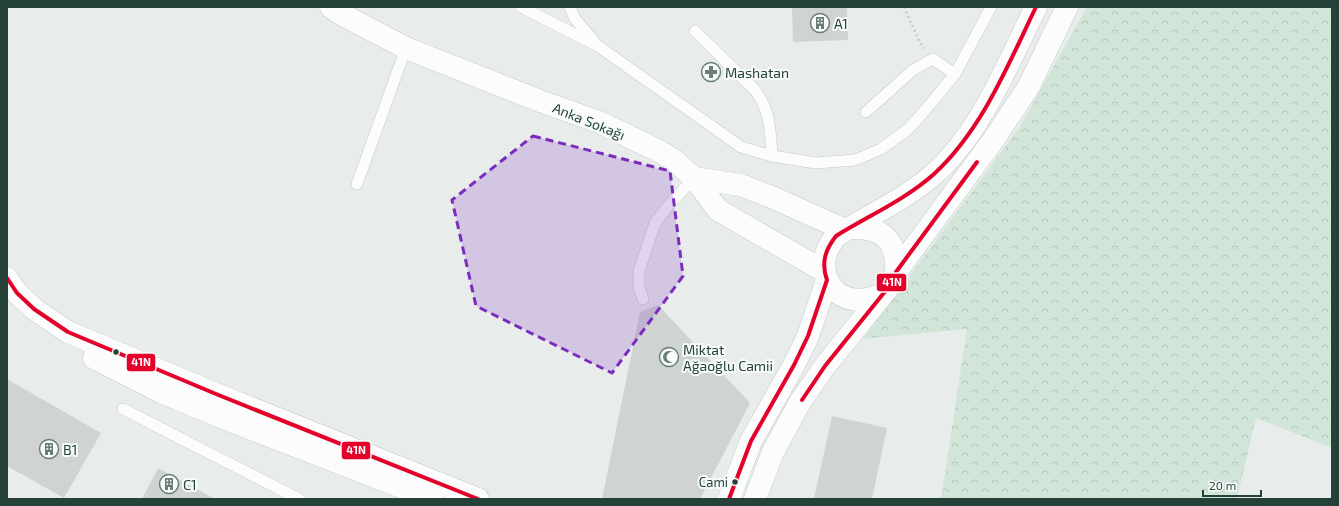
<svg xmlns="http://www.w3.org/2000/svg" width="1339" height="506" viewBox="0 0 1339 506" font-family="'Exo 2',sans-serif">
<defs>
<pattern id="forest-crowns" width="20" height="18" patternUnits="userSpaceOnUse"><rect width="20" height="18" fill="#d1e6d8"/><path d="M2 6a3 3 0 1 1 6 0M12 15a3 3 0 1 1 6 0" fill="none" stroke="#b3c6ba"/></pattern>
</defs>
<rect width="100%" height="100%" fill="#e8edeb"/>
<!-- forest -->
<path fill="url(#forest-crowns)" d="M1087,7H1332V448L1256,418L1237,499H941L967,329L863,339L1019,128Z"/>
<!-- building -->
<g fill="#cfd4d2">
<path d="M792,7H847L848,40L793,42Z"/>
<path d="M658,305L750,403L700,499H602L640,312Z"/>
<path d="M7,379L101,433L64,498L7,466Z"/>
<path d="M832,416L887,428L872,499H814Z"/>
<path d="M158,468L215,499H142Z"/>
</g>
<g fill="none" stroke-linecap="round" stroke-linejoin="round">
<!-- lane casing -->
<g stroke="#c5cac8" stroke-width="12">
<g id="lane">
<path d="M521,7L598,46L741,147L772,156L816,163L855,160L881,149L907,130L922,114L955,74L991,7"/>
<path d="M570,7L575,19L594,41"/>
<path d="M695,31L755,90C771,112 770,130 772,156"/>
<path d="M866,112L913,70L933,59L955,74"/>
<path d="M357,184L406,48"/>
<path d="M643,299L639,287V271L655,223L669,205L694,178"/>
<path d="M123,409L299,499"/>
</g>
</g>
<!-- street casing -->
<g stroke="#c5cac8" stroke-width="23">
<g id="street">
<path d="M331,7L339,13L406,48L540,101L599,122L661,152L675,161L694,178L718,210L824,271"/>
<path d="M694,178L741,185L774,198L845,230"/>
<path d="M7,278L17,293L34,309L68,332L216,394L478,499"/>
<path d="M94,358L159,391L221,417L432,499"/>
</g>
</g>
<!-- secondary casing -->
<g stroke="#c3cbc8" stroke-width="23">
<g id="secondary">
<path d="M853,228C883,227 898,242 896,272"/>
<path d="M883,293C841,317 805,273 836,236C868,216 904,200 933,175C981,133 1008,63 1036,7"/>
<path d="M729,499L751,441L794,365L808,336L827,280"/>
<path d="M755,499L773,452L800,402L825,366L891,284L896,272L994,139L1029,86L1067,7"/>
</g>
</g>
<!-- path -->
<path stroke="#c3ccca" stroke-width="2.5" stroke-dasharray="2 3" stroke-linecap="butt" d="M904,7L920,43L924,48"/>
<!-- lane -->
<use href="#lane" stroke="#fcfcfc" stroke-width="11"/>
<!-- street -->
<use href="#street" stroke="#fcfcfc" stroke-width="22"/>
<!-- secondary -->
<use href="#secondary" stroke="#fcfcfc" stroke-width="22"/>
<!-- bus-1 casing -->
<g stroke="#f7fbf9" stroke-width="7">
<g id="bus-1">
<path d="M7,278L17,293L34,309L68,332L216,394L478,499"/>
<path d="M802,400L825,366L891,284L896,272L977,162"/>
<path d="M729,499L751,441L794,365L808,336L827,280C821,263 825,250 836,236C868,216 905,200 934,174C982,130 1008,65 1036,7"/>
</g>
</g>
<!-- bus-1 -->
<use href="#bus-1" stroke="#e4002b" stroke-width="4"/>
</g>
<!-- marked area -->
<path fill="#7b2cbf" fill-opacity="0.2" stroke="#7b2cbf" stroke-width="3" stroke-dasharray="8 5" stroke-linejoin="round" d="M533,136L670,171L683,276L612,373L476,306L452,200Z"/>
<!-- icons -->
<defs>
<g id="building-ring" transform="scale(1)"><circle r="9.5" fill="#f7fbf9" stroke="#697e78" stroke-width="1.5"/><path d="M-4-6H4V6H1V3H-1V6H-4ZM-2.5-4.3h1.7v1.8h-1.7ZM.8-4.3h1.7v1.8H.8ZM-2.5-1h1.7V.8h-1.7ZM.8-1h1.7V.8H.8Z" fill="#697e78"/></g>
<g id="pharmacy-ring" transform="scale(1)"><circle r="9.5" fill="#f7fbf9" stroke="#697e78" stroke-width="1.5"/><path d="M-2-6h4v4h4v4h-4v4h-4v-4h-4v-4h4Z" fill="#697e78"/></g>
<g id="mosque-ring" transform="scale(1)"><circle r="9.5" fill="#f7fbf9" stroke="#697e78" stroke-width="1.5"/><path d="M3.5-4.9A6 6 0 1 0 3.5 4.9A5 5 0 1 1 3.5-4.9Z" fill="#697e78"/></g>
</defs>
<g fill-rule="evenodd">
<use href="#building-ring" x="820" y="23"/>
<use href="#pharmacy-ring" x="711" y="72"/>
<use href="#mosque-ring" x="669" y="357"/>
<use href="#building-ring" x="49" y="449"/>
<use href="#building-ring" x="169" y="484"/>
</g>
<!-- markers -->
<g fill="#24423a" stroke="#f7fbf9" stroke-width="1.5">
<circle cx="116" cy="352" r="3.5"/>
<circle cx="735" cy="482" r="3.5"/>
</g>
<g text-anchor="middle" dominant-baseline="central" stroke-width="4" stroke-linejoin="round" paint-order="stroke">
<!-- bus labels -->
<g font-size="13" fill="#24423a" stroke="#f7fbf9" text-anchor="end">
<text x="728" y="482">Cami</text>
</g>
<!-- poi labels -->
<g font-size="14" fill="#24423a" stroke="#f7fbf9" text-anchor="start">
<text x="834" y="23">A1</text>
<text x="725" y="72">Mashatan</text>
<text x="683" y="349">Miktat<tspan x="683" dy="16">Ağaoğlu Camii</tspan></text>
<text x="63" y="449">B1</text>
<text x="183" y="484">C1</text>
</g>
<!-- street labels -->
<g font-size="14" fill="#24423a" stroke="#f7fbf9">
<text transform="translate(589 121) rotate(22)">Anka Sokağı</text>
</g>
</g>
<g stroke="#f7fbf9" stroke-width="1.5">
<rect x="876" y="273" width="31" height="19" rx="4" fill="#e4002b"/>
<rect x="126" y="353" width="30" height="19" rx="4" fill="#e4002b"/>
<rect x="341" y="441" width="30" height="19" rx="4" fill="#e4002b"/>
</g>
<g font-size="11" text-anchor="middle" font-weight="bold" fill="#fff">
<text x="892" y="286">41N</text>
<text x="141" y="366">41N</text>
<text x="356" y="454">41N</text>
</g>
<!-- border -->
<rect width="1339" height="506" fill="none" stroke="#24423a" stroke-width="16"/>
<!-- scale -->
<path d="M1203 490v6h58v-6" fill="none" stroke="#24423a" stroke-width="2"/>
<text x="1209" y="490" font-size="12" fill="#24423a" stroke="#f7fbf9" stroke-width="3" paint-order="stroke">20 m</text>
</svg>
